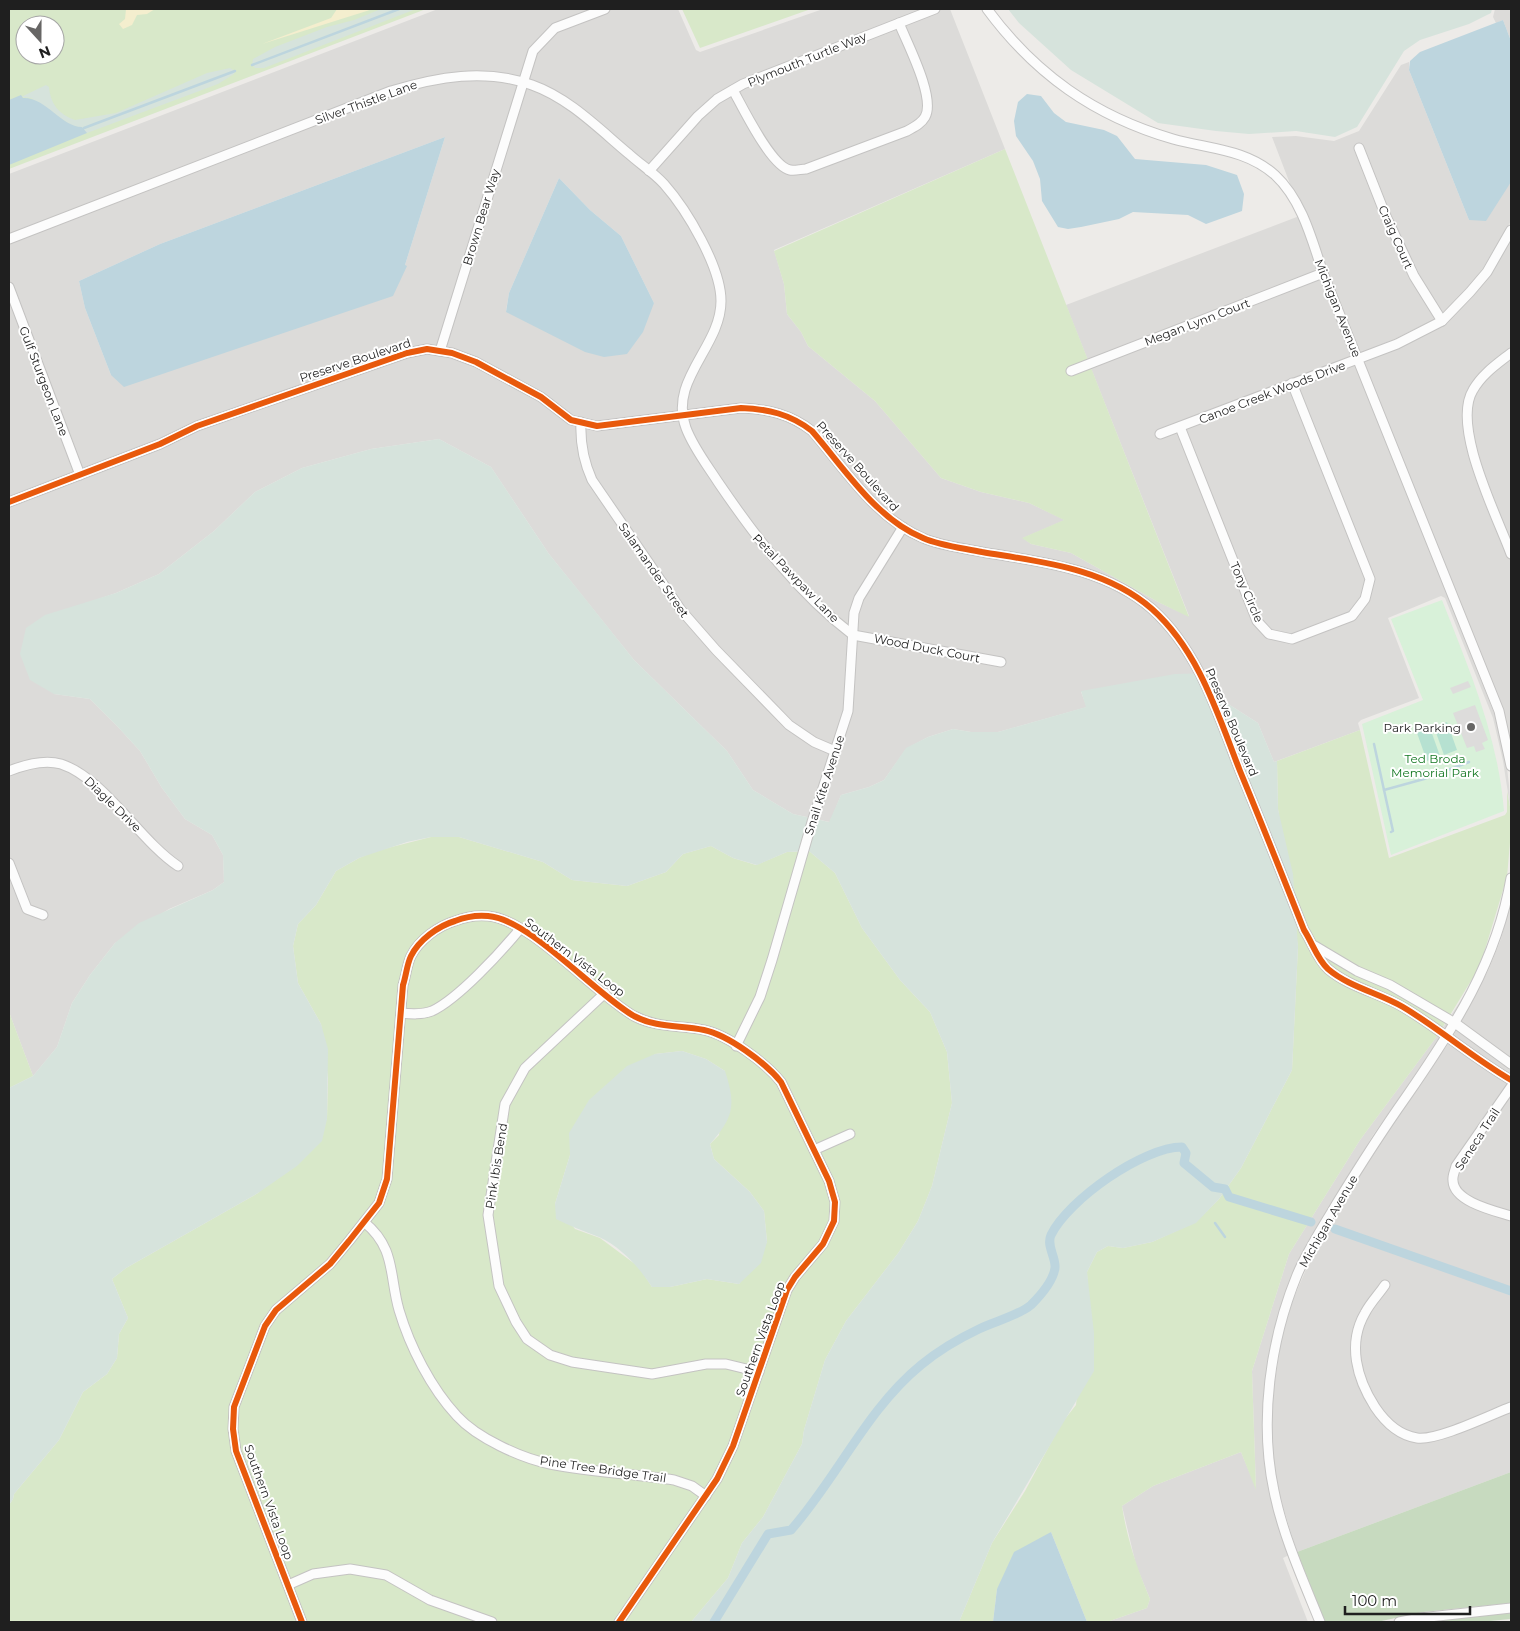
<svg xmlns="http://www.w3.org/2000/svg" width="1520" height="1631" viewBox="0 0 1520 1631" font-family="Montserrat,sans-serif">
<rect width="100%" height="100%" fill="#edebe8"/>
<!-- residential -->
<g fill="#dcdbd9" fill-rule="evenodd">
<path d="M438,9H678L696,50L700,52L823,9H950L1005,149L774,250L784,284L787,314L801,332L808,346L875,401L941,478L981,492L1029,503L1065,520L1023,538L1031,544L1071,553L1160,603L1189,616L1066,305L1302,215L1272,137L1296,136L1334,141L1359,131L1401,65L1409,62V70L1469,220L1504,191L1511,182V221L1483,268L1467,289L1439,317L1395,339L1353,356L1494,713L1505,751L1509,785L1511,817V831V812L1503,761L1493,718L1445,598L1441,596L1388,618L1419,698L1361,720L1358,723L1360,730L1274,762L1258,723L1222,700L1211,673L1081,692L1087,707L998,732H971L953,729L928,737L906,749L884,780L869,787L841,795L830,822L793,814L753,790L727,751L634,660L549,554L491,467L439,439L371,449L302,468L255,492L214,531L159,574L116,593L69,609L54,694L90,699L117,726L140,751L162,788L185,819L212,835L223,855L224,882L213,890L169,909L115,943L90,975L72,1003L57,1047L33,1076L9,1012V174ZM445,137L405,265L111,375L85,308L79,281L160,244ZM559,178L590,210L621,236L654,303L586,351L506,311L509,293Z"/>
<path d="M1495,9H1511V41L1503,20L1496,23L1493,17Z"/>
<path d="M1511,239V742L1503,710L1364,362L1399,348L1444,325L1473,296L1490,274Z"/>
<path d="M1511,902V1472L1297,1552L1278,1491L1271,1440L1273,1394L1281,1341L1292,1302L1314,1251L1380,1141L1451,1040L1489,969L1501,939Z"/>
<path d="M1469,988L1443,1035L1373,1135L1306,1245L1294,1271L1277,1318L1265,1392L1263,1440L1269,1493L1289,1555L1283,1558L1308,1622H1107L1147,1608L1150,1599L1136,1565L1122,1506L1153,1486L1241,1452L1256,1488L1252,1371L1289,1254L1360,1140L1438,1035Z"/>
</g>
<!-- grass -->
<g fill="#d8e8c9" fill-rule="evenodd">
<path d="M9,9H426L9,169ZM25,25H55V55H25Z"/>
<path d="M682,9H811L700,48Z"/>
<path d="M1005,149L1189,617L1160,603L1071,553L1031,544L1022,538L1064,520L1029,503L981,492L941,478L875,401L808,346L801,332L787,314L784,284L774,251Z"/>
<path d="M1360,730L1389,858L1505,815L1507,812V791L1511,812V831L1507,877L1480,966L1438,1035L1360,1140L1289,1254L1252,1371L1256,1490L1241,1452L1153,1486L1122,1506C1127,1539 1137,1568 1150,1599L1147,1608L1107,1622H1087L1051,1532L997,1589L993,1622H959L992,1543L1025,1491L1061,1424L1076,1405L1088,1295L1087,1272L1097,1252L1108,1246L1123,1248L1152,1242L1196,1222L1219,1199L1241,1168L1292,1070L1298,947L1278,809L1277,761Z"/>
<path d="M431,837H459L543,862L572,880L627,886L666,872L683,854L711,846L733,858L756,865L787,852L809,851L835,873L862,928L900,980L930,1012L947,1052L952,1103L932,1186L918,1221L899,1252L846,1321L825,1360L804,1430L802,1444L763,1517L742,1543L728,1578L691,1622H9V1505L13,1499L14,1494L59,1440L83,1392L107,1374L117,1358L119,1334L128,1318L112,1279L126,1268L258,1193L327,1119L328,1078L321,1024L298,983L293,946L298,924L316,905L336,871L359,858L376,851ZM682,1051L706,1059L725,1071L719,1135L710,1144L714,1159L750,1192L764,1211L767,1242L739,1284L707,1279L670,1287H652L639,1267L600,1238L575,1229L555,1204L570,1155L655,1054Z"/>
<path d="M9,1012L33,1076L9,1088Z"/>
</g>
<!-- forest -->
<g fill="#c7dabf">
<path d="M1511,1472V1603L1423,1612L1377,1622H1325L1297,1552Z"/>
<path d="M1511,1613V1619L1479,1622H1420Z"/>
</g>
<!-- wetland -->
<g fill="#d6e3dc">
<path d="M381,9H416L264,68H255L252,65L253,59L275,47L327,27L354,20Z"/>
<path d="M1008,9H1492L1491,13L1469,24L1420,40L1404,51L1357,127L1335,137L1296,131L1249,134L1216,131L1158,123L1071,70L1019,23Z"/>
<path d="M230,68L235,71L234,74L218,84L87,133L83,131L84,128L72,126L31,98L21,97L46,85L49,87C50,103 59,115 75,120L116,113L207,73Z"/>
<path d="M439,439L491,467L549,554L587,601L634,660L727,751L753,790L793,814L829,822L841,795L869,787L884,780L906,748L928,737L953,729L971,732H998L1086,707L1081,691L1175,674L1211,673L1222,700L1258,723L1274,762L1277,761L1278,809L1293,874L1298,947L1292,1070L1241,1168L1219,1199L1196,1223L1152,1242L1123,1248L1108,1246L1097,1252L1087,1272L1094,1333V1371L992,1543L959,1622H691L728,1578L742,1543L763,1517L802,1444L804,1430L825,1360L846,1321L899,1252L918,1221L932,1186L952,1103L947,1052L930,1012L900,980L862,928L835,873L809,851L787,852L757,865L733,858L711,846L683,854L666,872L627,886L572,880L543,862L459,837H431L407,842L359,858L336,871L316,905L298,924L293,946L298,983L321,1024L328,1049L327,1119L322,1141L297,1166L258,1193L126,1268L112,1279L128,1318L119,1334L117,1358L107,1374L83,1392L59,1440L14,1494L13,1499L9,1505V1088L33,1076L57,1047L72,1003L90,975L115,943L139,923L213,890L224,882L223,855L212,835L185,819L162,788L140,751L117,726L90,699L54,694L30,680L20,654L26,628L45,615L116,593L159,574L214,531L255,492L302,468L371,449Z"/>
<path d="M682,1051L706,1059L725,1071C736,1105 734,1117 710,1144L714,1159L750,1192L764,1211L767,1242L761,1263L739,1284L707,1279L670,1287H652C639,1267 621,1247 599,1237C584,1231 570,1226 556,1219L555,1204L570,1155L569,1133L589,1100L627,1066L655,1054Z"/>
</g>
<!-- sand -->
<g fill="#f4eece">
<path d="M126,9H155L147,14L137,15L132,25L123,29L119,24L125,19Z"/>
<path d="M337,9H373L262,44L331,18Z"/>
</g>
<!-- park -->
<path fill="#d8f1d9" d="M1442,600C1469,669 1498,736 1504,811L1391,855L1362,724L1423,700L1391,619Z"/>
<!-- pitch -->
<g fill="#b6e1d1">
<path d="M1447,722L1457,750L1444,755L1434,727Z"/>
<path d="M1430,728L1440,756L1427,761L1417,733Z"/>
</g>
<!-- parking -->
<g fill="#dddcdb">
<path d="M1468,681L1471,687L1453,694L1450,688Z"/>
<path d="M1475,705L1488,740L1482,743L1485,749L1476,752L1474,746L1467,748L1453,713Z"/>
</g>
<!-- water -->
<g fill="#bdd5de">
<path d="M1503,20L1511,41V182L1486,221L1469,220L1409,70L1410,61L1420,52Z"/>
<path d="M1027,94L1041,96L1054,113L1066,122L1104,130L1117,136L1135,159L1206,165L1237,175L1244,194L1242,211L1206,224L1188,215L1133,212L1119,219L1081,227L1068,229L1058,227L1042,201L1040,179L1033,161L1016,136L1014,121L1018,102Z"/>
<path d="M21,95L23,98C46,97 61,127 82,127L87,133L9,165V100Z"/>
<path d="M445,137L405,265L407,266L393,296L124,387L111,375L85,308L79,281L160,244Z"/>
<path d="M559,178L590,210L621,236L654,303L643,332L627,354L604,357L585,352L506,312L509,293Z"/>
<path d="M1051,1532L1087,1622H993L997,1589L1014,1552Z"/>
</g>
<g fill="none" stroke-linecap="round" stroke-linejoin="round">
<!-- stream -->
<g stroke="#bdd5de" stroke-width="2.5">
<path d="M252,65L399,9"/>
<path d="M84,128L235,71"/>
<path d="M1374,744L1384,790"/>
<path d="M1391,832L1393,831L1384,790L1424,779L1469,762"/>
<path d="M1215,1223L1225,1237"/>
<path d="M1475,1281L1477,1279"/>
</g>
<!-- canal -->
<g stroke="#bdd5de" stroke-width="9">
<path d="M1335,1229L1511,1291"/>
<path d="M714,1622L768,1534L791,1530C837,1478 867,1409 921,1365C938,1351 960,1338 979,1329C993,1322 1020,1315 1031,1305C1040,1296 1053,1282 1055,1268C1056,1257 1046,1246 1051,1235C1068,1200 1143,1147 1182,1147L1186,1153L1184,1163L1213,1187L1225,1189L1229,1197L1311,1222"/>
</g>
<!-- minor casing -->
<g stroke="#c4c3c2" stroke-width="11">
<g id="minor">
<path d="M987,9C1035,74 1094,116 1173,139C1209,149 1246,149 1275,175C1302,200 1312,240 1323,273L1499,711L1511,766"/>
<path d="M733,90C743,108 771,166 790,170C795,171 801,169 806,169L907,131C914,127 921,124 925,117C936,98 907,43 899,23"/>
<path d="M1359,148L1385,214L1414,276L1442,321"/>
<path d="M649,171L698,116L717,99L743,84L935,9"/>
<path d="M9,239L391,91C437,77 485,68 532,85C569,98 599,129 629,154C640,164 654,173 664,184C687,210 721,267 721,301C721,347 668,380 686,428C693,447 707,465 718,482C756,538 799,594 853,635L1001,662"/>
<path d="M9,287L80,475"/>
<path d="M440,351L533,51L555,28L605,9"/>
<path d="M1511,353C1497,364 1482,374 1473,390C1451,426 1497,516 1511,554"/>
<path d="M1071,371L1323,273"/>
<path d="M581,422C580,443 583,460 592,480L681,610L716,650L789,725L814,742L835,751"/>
<path d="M1180,427L1257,621L1269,634L1292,639L1352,616L1365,599L1370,579L1292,383"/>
<path d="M1160,434L1397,344L1442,321L1470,292L1487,272L1511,230"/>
<path d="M9,502L160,444L197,426L407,353L427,349L452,353L476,362L541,397L571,420L597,426L741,408C768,409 790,414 812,431C845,469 875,518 923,538C941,546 963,548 982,552C1041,562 1105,568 1152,609C1199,651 1218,715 1240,771C1262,824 1283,877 1304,930C1312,942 1317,959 1328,969C1349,987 1379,993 1403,1007C1440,1029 1473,1058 1511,1080"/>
<path d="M9,771C24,765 44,759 61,764C104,778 140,841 178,866"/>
<path d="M9,863L27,909L43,915"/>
<path d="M1315,946L1357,971L1390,985L1455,1023L1511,1064"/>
<path d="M605,993L525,1068L505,1104L488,1215L499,1286L516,1322L527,1339L550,1355L572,1362L652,1374L706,1364H726L759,1372"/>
<path d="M401,1013C411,1014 422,1015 432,1011C458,999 501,952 520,929"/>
<path d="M736,1046L760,997L772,960L812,822L848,711L854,613L859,598L903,527"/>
<path d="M1511,1087L1456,1166C1455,1171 1452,1176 1453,1181C1454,1202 1495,1211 1511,1216"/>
<path d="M814,1150L850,1134"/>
<path d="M364,1222C396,1248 389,1275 399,1310C410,1347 431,1388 457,1416C477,1438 521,1458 550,1464C591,1472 633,1474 674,1480L692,1486L706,1496"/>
<path d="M1385,1285C1379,1294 1370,1303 1365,1313C1347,1344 1357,1379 1375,1407C1385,1422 1398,1435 1417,1438C1437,1441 1490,1415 1511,1407"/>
<path d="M288,1585L313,1574L350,1569L386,1575L430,1600L492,1622"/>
<path d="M302,1622L236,1451L233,1429L234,1407L265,1326L276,1310L330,1264L349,1241L379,1203L387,1179L403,985C406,976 407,964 411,956C419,940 438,926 455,921C465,917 477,915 488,916C530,919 595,994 634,1016C657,1028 679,1025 704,1030C728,1035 766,1063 781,1082L829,1181L835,1202L834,1221L823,1244L795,1277L787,1290L733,1446L717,1479L619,1622"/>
<path d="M1320,1622C1303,1580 1283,1536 1274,1491C1259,1421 1270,1341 1297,1275C1308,1249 1323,1227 1337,1203C1359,1167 1382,1131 1406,1097C1454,1028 1497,961 1511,878"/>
<path d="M1399,1622L1420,1618L1511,1608"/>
</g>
</g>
<!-- minor -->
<use href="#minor" stroke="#fcfcfc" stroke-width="9"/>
<!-- cycleway casing -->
<g stroke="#fff" stroke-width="9">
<g id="cycleway">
<path d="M9,502L160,444L197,426L407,353L427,349L452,353L476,362L541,397L571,420L597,426L741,408C768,409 790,414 812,431C845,469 875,518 923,538C941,546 963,548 982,552C1041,562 1105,568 1152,609C1199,651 1218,715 1240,771C1262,824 1283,877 1304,930C1312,942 1317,959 1328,969C1349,987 1379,993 1403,1007C1440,1029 1473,1058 1511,1080"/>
<path d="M302,1622L236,1451L233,1429L234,1407L265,1326L276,1310L330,1264L349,1241L379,1203L387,1179L403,985C406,976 407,964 411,956C419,940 438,926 455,921C465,917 477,915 488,916C530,919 595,994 634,1016C657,1028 679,1025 704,1030C728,1035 766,1063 781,1082L829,1181L835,1202L834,1221L823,1244L795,1277L787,1290L733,1446L717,1479L619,1622"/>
</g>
</g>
<!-- cycleway -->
<use href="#cycleway" stroke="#e8590c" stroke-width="6"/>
</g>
<!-- markers -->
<circle fill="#676665" stroke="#fff" stroke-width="2" cx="1471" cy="727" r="5"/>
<g text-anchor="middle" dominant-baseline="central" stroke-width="4" stroke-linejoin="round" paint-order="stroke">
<!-- street labels -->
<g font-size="12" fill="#1f1f1f" stroke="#fff">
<text transform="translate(807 59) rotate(-22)">Plymouth Turtle Way</text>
<text transform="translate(366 102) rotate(-20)">Silver Thistle Lane</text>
<text transform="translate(481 217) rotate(-73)">Brown Bear Way</text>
<text transform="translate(1396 237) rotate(66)">Craig Court</text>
<text transform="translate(1338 308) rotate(68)">Michigan Avenue</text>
<text transform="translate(1197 322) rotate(-21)">Megan Lynn Court</text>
<text transform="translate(355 360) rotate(-18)">Preserve Boulevard</text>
<text transform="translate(44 381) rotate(69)">Gulf Sturgeon Lane</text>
<text transform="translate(1272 392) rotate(-21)">Canoe Creek Woods Drive</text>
<text transform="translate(858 466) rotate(48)">Preserve Boulevard</text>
<text transform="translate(654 570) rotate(55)">Salamander Street</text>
<text transform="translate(796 578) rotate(46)">Petal Pawpaw Lane</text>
<text transform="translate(1247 592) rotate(66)">Tony Circle</text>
<text transform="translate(927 648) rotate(11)">Wood Duck Court</text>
<text transform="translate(1232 722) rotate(67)">Preserve Boulevard</text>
<text transform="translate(824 785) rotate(-72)">Snail Kite Avenue</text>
<text transform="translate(113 804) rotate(44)">Diagle Drive</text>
<text transform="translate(575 957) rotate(37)">Southern Vista Loop</text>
<text transform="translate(1477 1139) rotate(-57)">Seneca Trail</text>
<text transform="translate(496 1166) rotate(-81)">Pink Ibis Bend</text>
<text transform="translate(1328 1221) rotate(-60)">Michigan Avenue</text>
<text transform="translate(760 1339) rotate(-70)">Southern Vista Loop</text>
<text transform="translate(603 1469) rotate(8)">Pine Tree Bridge Trail</text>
<text transform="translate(269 1502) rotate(70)">Southern Vista Loop</text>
</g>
<!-- poi labels -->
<g font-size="12" fill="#1f1f1f" stroke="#fff" text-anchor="end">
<text x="1461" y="727">Park Parking</text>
</g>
<!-- park labels -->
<g font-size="12" fill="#137721" stroke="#fff">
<text x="1435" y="758">Ted Broda<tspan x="1435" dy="14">Memorial Park</tspan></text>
</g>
</g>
<!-- border -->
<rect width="1520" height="1631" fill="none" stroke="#1f1f1f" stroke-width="20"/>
<!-- north arrow -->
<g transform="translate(40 40) rotate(159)"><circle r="24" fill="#ffffff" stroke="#a5a5a5"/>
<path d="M0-4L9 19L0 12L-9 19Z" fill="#676665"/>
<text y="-8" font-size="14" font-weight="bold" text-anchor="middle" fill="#1f1f1f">N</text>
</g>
<!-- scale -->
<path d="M1345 1606v8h125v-8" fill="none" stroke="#1f1f1f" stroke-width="2.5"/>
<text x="1352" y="1606" font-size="15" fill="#1f1f1f" stroke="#ffffff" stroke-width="4" paint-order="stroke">100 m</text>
</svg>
